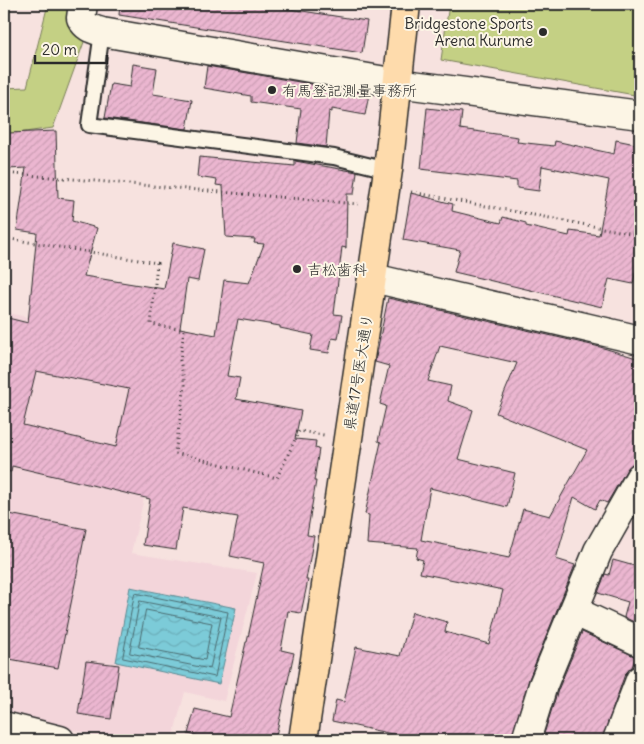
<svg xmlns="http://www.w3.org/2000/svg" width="644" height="744" viewBox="0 0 644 744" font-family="Delius,'Klee One',sans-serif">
<defs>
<pattern id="water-waves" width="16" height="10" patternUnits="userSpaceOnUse" patternTransform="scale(1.25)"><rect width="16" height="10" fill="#7ccbd8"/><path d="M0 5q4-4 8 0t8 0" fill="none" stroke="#6baeba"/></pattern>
<pattern id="building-hatch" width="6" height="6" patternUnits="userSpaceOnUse" patternTransform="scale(1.25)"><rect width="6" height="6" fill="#ebb6d0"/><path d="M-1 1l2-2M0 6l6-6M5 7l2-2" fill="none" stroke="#ca9db3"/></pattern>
</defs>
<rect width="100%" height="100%" fill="#f7e2df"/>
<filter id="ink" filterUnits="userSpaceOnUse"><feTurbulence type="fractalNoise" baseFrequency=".02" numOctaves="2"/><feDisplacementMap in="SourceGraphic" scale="10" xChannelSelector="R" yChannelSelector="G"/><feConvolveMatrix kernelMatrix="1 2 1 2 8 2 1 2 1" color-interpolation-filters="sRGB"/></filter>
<g filter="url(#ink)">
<!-- built -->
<path fill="#f3d5da" d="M4,312L179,351L131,553L257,573L224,701L185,692L172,740H115L4,713Z"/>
<!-- grass -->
<g fill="#c4d084" stroke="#787e58">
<path d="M48,4H72L70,17L84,42L53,128L4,135V88L27,87Z"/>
<path d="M449,4H640V96L441,60Z"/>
</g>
<!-- water -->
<path fill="url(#water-waves)" stroke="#5c8b93" d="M130,587L236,608L219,684L116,662Z"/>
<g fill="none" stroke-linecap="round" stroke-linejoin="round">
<!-- shore -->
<g stroke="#4b6b70" stroke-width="1">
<path d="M135,593L228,612L215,677L123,658Z"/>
<path d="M140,601L221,617L210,669L130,653Z"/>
<path d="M146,610L212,623L205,660L139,647Z"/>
</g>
</g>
<!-- building -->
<g fill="url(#building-hatch)" stroke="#2b2b2b" fill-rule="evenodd">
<path d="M120,4H257L367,21L362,53L119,15Z"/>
<path d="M133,64L157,68L153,94L192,100L187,129L105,118L111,84L130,87Z"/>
<path d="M207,66L369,94L365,115L332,109V112L329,111L326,147L297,143L301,109L251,102V96L204,88Z"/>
<path d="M427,108L462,112L460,129L518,137L517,142L554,146L555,141L614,154L616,140L640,145V250L633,284L609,279L602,307L454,272L460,250L403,240L411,193L453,204L452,211L501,223L503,217L526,223V226L569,236L570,231L599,235L609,180L542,166L539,191L517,188V181L421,169Z"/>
<path d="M56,131L58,198L74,200L72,221L97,228L84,276L164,289L173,243L204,249L198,281L187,279L180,328L216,335L224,280L249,283L264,244L254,243L255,239L226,237L223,186L216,185L217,180L197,177L199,157L295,166V161L357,172L354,194H347L346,248L342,247L334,314L342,315L338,339L332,338L329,353L310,350L313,335L280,328V326L238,319L227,376L240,378L236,399L301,411L295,439L316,441L315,448L319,449L314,481H316L307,535L314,536L306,580H308L301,613L288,611L281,650L294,653L275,740H196L197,736L188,734L195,709L229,717L246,642H247L264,563L230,556L238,517L183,508L176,550L143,545L150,499L12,466L11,472L4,471V317L28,323L37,233L17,230L26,168L8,169L9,133ZM36,371L129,389L116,447L23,425Z"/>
<path d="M388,298L600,347L640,359V461L633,463L627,469L607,503L600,500L595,509L574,497L556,559L575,565L529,679L511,740H406V737L332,721L336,700L344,702L356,647L400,656L412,612L447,622L445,632L489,644L503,590L420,573L423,560L416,558L418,548L367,544L369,515L365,514L381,442L378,441L386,406L380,404L389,366L375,362ZM440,346L517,363L496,413L587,450L550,516L523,509L509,558L421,540L430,488L507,507L515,473L458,459L473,410L448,401L451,386L428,381Z"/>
<path d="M4,513L86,529L58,668L4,658Z"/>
<path d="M613,560L638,567L635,580L640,581V625L624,617L628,602L598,593L605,574L609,575Z"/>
<path d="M582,632L636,657L632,667L625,674L602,740H542L558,690Z"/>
<path d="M86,661L119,665L111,719L78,714Z"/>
<path d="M640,723V740H634Z"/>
</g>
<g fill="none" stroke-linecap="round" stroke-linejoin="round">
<!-- lane casing -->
<g stroke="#2b2b2b" stroke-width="18">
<path id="lane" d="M102,32L89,125L334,157L388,170"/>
</g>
<!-- street casing -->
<g stroke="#2b2b2b" stroke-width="31">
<g id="street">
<path d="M83,4L81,18C86,28 92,29 102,32L397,83L640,115"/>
<path d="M373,278L640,340"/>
<path d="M574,611L640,642"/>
<path d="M4,726L60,740"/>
<path d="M526,740L543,685L598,551L640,477"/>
<path d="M617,740L640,680"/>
</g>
</g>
<!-- primary casing -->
<g stroke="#2b2b2b" stroke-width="31">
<path id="primary" d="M303,740L388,170L406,4"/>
</g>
<!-- path -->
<g stroke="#2b2b2b" stroke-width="3" stroke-dasharray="1 4" stroke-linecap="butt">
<path d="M4,173L358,204"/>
<path d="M411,192L640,235"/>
<path d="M4,238L157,263L151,324L184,330L180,360L185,385L175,453L277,478L299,431L324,435"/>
</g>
<!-- lane -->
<use href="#lane" stroke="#fcf5e5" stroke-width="14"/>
<!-- street -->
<use href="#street" stroke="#fcf5e5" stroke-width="28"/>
<!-- primary -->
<use href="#primary" stroke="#fedbac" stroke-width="28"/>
</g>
</g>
<!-- markers -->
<g fill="#2b2b2b" stroke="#fcf5e5" stroke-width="2">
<circle cx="543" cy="32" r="5"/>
<circle cx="272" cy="90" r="5"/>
<circle cx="297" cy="269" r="5"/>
</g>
<g text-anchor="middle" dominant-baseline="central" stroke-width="4" stroke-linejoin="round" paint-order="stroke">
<!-- poi labels -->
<g font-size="15" fill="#2b2b2b" stroke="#fcf5e5" text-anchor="start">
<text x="533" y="23" text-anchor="end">Bridgestone Sports<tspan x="533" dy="17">Arena Kurume</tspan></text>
<text x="282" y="90">有馬登記測量事務所</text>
<text x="307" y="269">吉松歯科</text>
</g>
<!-- street labels -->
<g font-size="15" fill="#2b2b2b" stroke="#fcf5e5">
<text transform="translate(358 372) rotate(-81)">県道17号医大通り</text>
</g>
</g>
<!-- margin -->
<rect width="644" height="744" fill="none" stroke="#fcf5e5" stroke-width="20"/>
<rect x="10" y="10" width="624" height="724" fill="none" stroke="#2b2b2b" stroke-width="2" filter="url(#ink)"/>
<!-- scale -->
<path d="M35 55v8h72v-8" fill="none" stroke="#2b2b2b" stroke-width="2.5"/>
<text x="42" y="55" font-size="15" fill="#2b2b2b" stroke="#fcf5e5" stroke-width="4" paint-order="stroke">20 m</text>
</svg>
